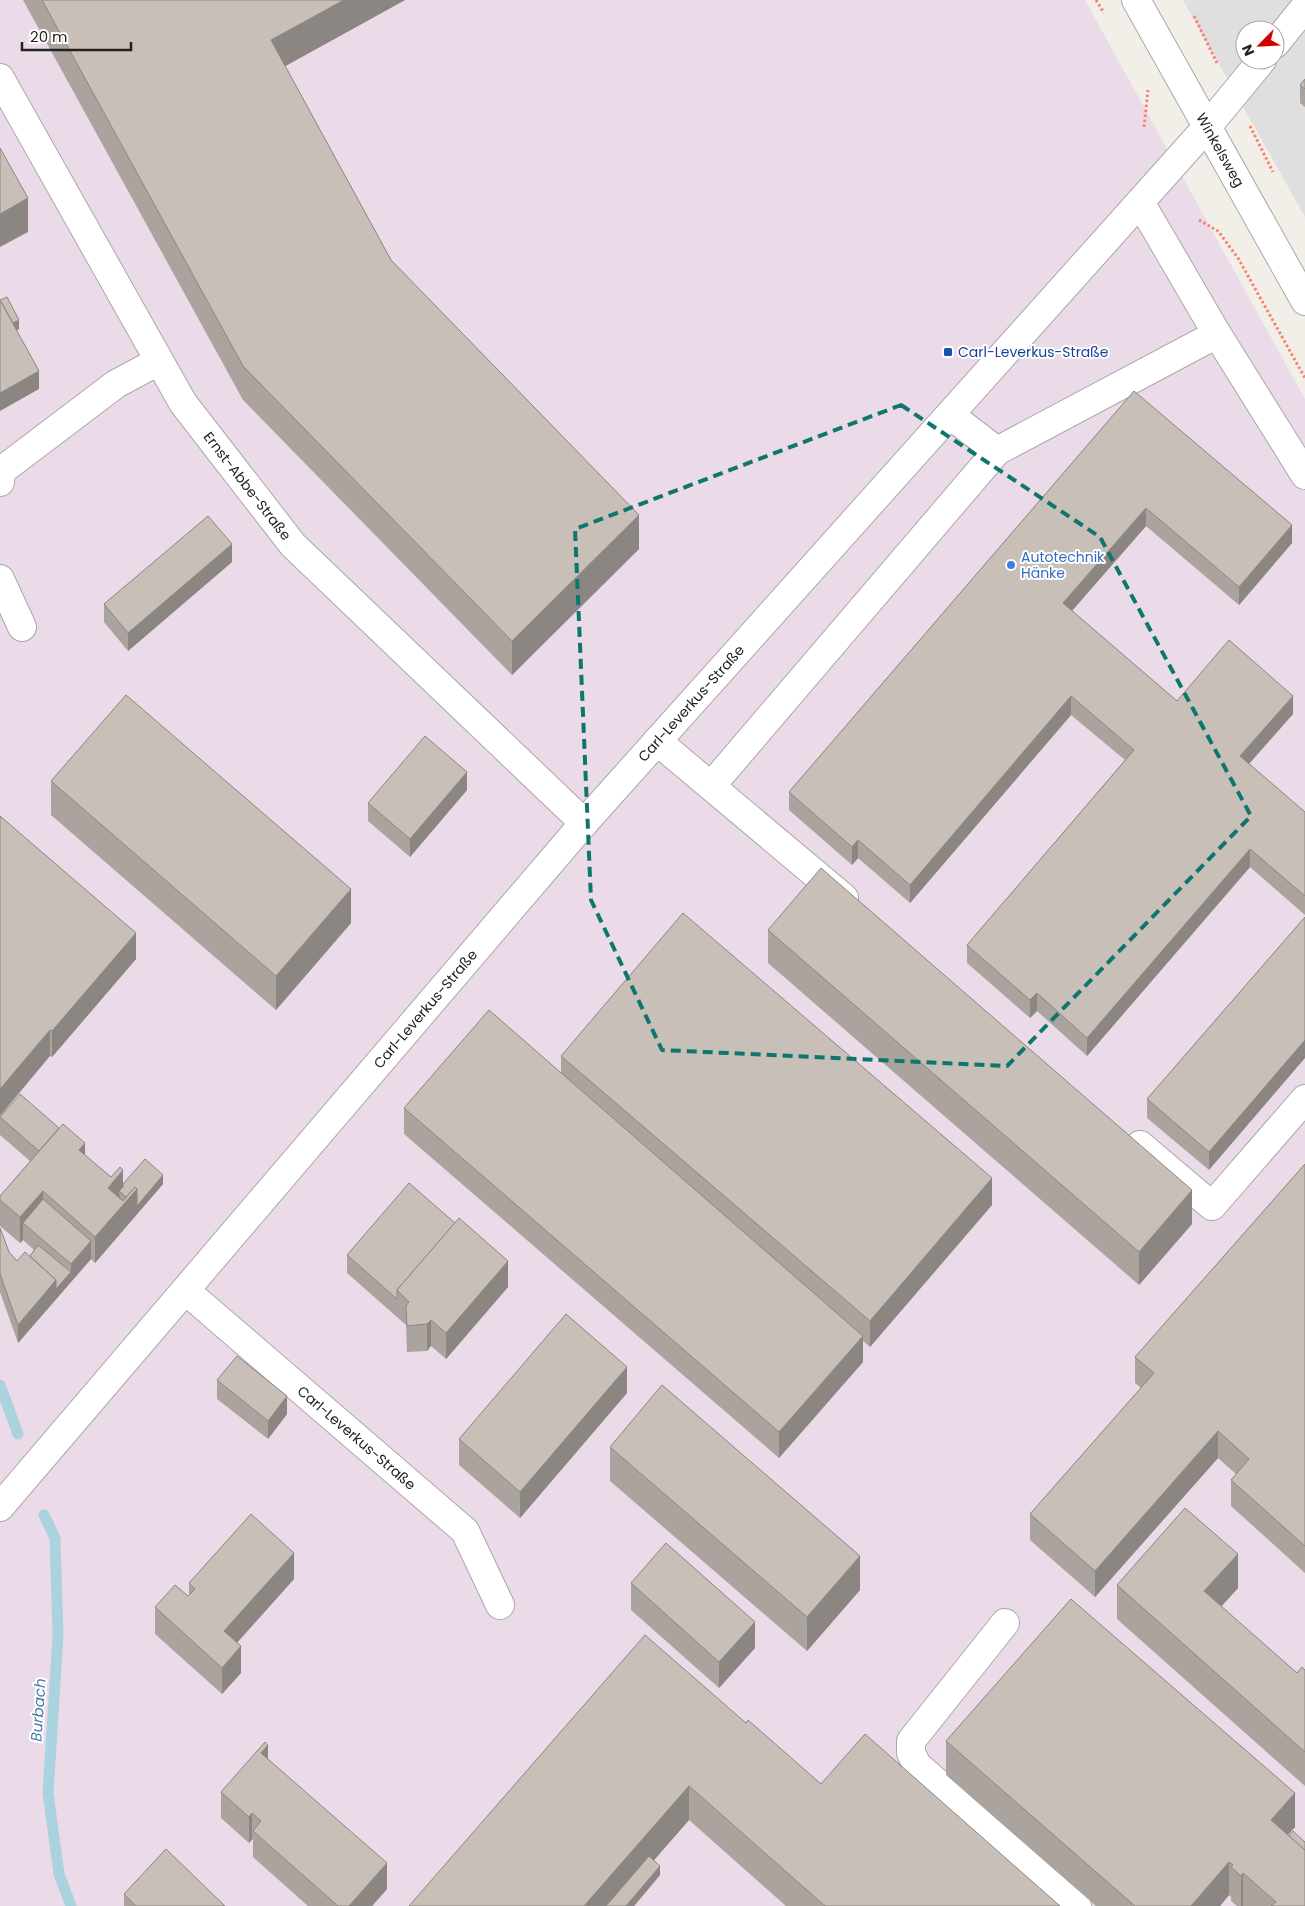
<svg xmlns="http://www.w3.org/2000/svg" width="1305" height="1906" viewBox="0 0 1305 1906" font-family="Poppins,sans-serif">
<rect width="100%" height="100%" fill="#f2efe9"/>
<!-- residential -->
<path fill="#e0dfdf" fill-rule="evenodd" d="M1183,0H1305V217ZM1245,30H1275V60H1245Z"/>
<!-- industrial -->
<path fill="#ebdbe8" d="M0,0H1085L1305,399V1906H0Z"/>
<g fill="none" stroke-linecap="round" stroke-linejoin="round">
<!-- stream -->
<g stroke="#aad3df" stroke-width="11">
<path d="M0,1385L18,1434"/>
<path d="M44,1515L55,1538L58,1636L48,1793L59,1874L71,1906"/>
</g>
<!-- minor casing -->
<g stroke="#a9a9a9" stroke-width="30">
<g id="minor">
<path id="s1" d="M1136,0L1305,301"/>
<path d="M1275,44L1305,7"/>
<path id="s2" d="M0,78L183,403L293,545L584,823"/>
<path d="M1140,202L1217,334L1305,475"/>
<path d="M950,415L997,451"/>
<path d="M0,482L1,471L116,384L159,361"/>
<path d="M0,579L22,627"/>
<path d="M657,741L844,898"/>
<path d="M711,786L997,451L1217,334"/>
<path d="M1140,1145L1212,1206L1305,1099"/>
<path id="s3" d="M186,1291L465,1531L500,1605"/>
<path id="s4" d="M0,1507L584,823L1140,202L1207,127L1262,60"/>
<path d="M1005,1623L911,1741V1753L917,1765L1077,1906"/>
</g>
</g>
<!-- path -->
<g stroke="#fa8072" stroke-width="3" stroke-dasharray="2.5 2.5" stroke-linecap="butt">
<path d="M1096,0L1104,13"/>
<path d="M1194,16L1217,63"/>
<path d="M1250,126L1273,172"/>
<path d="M1144,127L1148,90"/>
<path d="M1199,220L1218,231L1238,258L1305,378"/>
</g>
<!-- minor -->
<use href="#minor" stroke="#fff" stroke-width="28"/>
</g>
<!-- wall -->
<g fill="#aba49e">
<path d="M23,0H405L285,66L391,260L639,549L512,675L243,400Z"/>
<path d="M1305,79V107L1300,103V85Z"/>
<path d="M1134,391L1292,543L1239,605L1146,526L1072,611L1177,701L1293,714L1249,764L1305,812V915L1250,867L1087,1056L1037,1011L1030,1018L967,963V945L1125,760L1071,715L910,903L858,858L852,865L789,810V792Z"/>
<path d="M232,562L128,651L104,622V604Z"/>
<path d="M51,781L351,923L276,1010L51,815Z"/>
<path d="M467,790L410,857L368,821V803Z"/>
<path d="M0,816L136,959L52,1057L50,1056Z"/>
<path d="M1305,917L1209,1170L1147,1118V1099Z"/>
<path d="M768,930L1192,1224L1139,1285L768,963Z"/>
<path d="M561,1056L992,1205L870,1347L863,1341V1362L779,1458L404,1134V1108L561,1073Z"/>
<path d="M0,1117L85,1155L111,1177L123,1184H163L95,1263L91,1259L18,1343L0,1292V1228L9,1252L17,1261L30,1256L34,1250L23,1240L20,1243L0,1226V1196L30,1161L0,1135Z"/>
<path d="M1305,1164V1573L1231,1506V1480L1236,1474L1218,1458L1095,1597L1030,1540V1514L1141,1388L1135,1383V1357Z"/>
<path d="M347,1255L508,1287L446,1359L431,1346L427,1351L407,1352L406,1325L347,1273Z"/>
<path d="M217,1380L287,1414L268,1439L217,1399Z"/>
<path d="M627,1393L520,1518L459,1465V1439Z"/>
<path d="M610,1447L860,1590L807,1651L610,1481Z"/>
<path d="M294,1579L237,1643L241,1673L222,1694L155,1634V1607L188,1596L189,1595V1583Z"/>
<path d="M631,1583L755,1648L719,1688L631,1610Z"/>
<path d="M1117,1585L1238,1588L1221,1607L1297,1673L1305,1670V1786L1117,1619Z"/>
<path d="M746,1723L821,1784L1060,1906H786L689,1820L654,1860L660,1875L634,1906H409Z"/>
<path d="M946,1741L1295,1827L1288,1835L1305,1906H1237L1231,1901V1897L1229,1895L1220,1906H1096L946,1775Z"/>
<path d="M268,1759L387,1889L372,1906H308L253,1857V1839L249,1843L221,1818V1792Z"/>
<path d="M124,1894L225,1906H124Z"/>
</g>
<!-- shaded-wall -->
<g fill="#8b8681">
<path d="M344,0H405L271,74V40Z"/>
<path d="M28,198V232L0,247V214Z"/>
<path d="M19,320V329L9,335V325Z"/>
<path d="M39,371V389L0,411V393Z"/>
<path d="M1146,508V526L1063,621V603Z"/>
<path d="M639,515V549L512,675V641Z"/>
<path d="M1292,525V543L1239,605V587Z"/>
<path d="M232,544V562L128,651V633Z"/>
<path d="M1071,696V715L910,903V885Z"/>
<path d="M1293,696V714L1240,774V756Z"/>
<path d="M467,772V790L410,857V839Z"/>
<path d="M858,840V858L852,865V847Z"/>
<path d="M1250,849V867L1087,1056V1038Z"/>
<path d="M351,889V923L276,1010V976Z"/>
<path d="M136,933V959L52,1057V1031Z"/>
<path d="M1037,993V1011L1030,1018V1000Z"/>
<path d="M50,1030V1056L0,1116V1089Z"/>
<path d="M1305,1040V1058L1209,1170V1152Z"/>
<path d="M85,1143V1169L79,1150Z"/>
<path d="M123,1170V1195L119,1191L120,1201L108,1188Z"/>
<path d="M163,1175V1184L95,1263V1237L137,1189Z"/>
<path d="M992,1178V1205L870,1347V1321Z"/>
<path d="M1192,1190V1224L1139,1285V1252Z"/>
<path d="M43,1191V1218L23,1223V1240L20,1243V1217Z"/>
<path d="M91,1241V1259L18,1343V1325L56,1280L71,1272V1264Z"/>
<path d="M508,1261V1287L446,1359V1333Z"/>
<path d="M431,1320V1346L427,1351V1324Z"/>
<path d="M863,1336V1362L779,1458V1432Z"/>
<path d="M627,1367V1393L520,1518V1492Z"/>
<path d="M287,1396V1414L268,1439V1421Z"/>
<path d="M1218,1431V1458L1095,1597V1571Z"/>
<path d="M294,1553V1579L224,1657V1631Z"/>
<path d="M1238,1554V1588L1204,1625V1591Z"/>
<path d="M860,1556V1590L807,1651V1617Z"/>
<path d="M755,1622V1648L719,1688V1662Z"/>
<path d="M241,1646V1673L222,1694V1668Z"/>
<path d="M268,1745V1772L261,1753Z"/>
<path d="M689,1786V1820L614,1906H584Z"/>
<path d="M1295,1793V1827L1271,1854V1820Z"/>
<path d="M252,1813V1839L249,1843V1817Z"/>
<path d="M1229,1862V1895L1220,1906H1191Z"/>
<path d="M387,1863V1889L372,1906H349Z"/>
<path d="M660,1866V1875L634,1906H626Z"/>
<path d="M1243,1873V1906H1241V1876Z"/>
</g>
<!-- building -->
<g fill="#c7bfb8" stroke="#8b8681">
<path d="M42,0H344L271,40L391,260L639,515L512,641L243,366Z"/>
<path d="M1305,79V89L1300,85Z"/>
<path d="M0,148L28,198L0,214Z"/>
<path d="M7,297L19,320L13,323L0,300Z"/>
<path d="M0,300L39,371L0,393Z"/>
<path d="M1134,391L1292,525L1239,587L1146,508L1063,603L1177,701L1229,640L1293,696L1240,756L1305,812V896L1250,849L1087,1038L1037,993L1030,1000L967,945L1134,750L1071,696L910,885L858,840L852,847L789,792Z"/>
<path d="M208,516L232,544L128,633L104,604Z"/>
<path d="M126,695L351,889L276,976L51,781Z"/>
<path d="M425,736L467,772L410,839L368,803Z"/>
<path d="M0,816L136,933L52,1031L50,1030L0,1089Z"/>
<path d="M821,868L1192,1190L1139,1252L768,930Z"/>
<path d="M683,913L992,1178L870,1321L561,1056Z"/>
<path d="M1305,917V1040L1209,1152L1147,1099Z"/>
<path d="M489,1010L863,1336L779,1432L404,1108Z"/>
<path d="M20,1094L59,1128L39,1151L0,1117Z"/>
<path d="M63,1124L85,1143L79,1150L111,1177L120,1167L123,1170L108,1188L123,1201L135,1187L137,1189L95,1237L43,1191L20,1217L0,1200V1196Z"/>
<path d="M145,1159L163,1175L137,1206V1189L135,1187L126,1197L119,1191L123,1187V1184Z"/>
<path d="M1305,1164V1546L1231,1480L1249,1459L1218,1431L1095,1571L1030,1514L1154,1373L1135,1357Z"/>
<path d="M409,1183L455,1223L397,1290V1299L347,1255Z"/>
<path d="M43,1199L91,1241L71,1264L23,1223Z"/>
<path d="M459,1218L508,1261L446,1333L431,1320L427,1324L407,1326L406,1306L409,1302L397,1290Z"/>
<path d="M0,1228L9,1252L17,1261L25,1252L56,1280L18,1325L0,1274Z"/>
<path d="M38,1245L71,1272L56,1289V1280L30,1256Z"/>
<path d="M566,1314L627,1367L520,1492L459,1439Z"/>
<path d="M237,1356L287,1396L268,1421L217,1380Z"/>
<path d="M662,1385L860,1556L807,1617L610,1447Z"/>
<path d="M1185,1508L1238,1554L1204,1591L1297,1673L1302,1667L1305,1670V1752L1117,1585Z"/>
<path d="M251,1514L294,1553L224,1631L241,1646L222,1668L155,1607L175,1585L188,1596L195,1589L189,1583Z"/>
<path d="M666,1543L755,1622L719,1662L631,1583Z"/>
<path d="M1071,1599L1295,1793L1271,1820L1305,1850V1906H1271L1276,1902L1243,1873L1241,1876L1231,1867L1233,1865L1229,1862L1191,1906H1135L946,1741Z"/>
<path d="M645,1635L746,1723L748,1720L821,1784L865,1734L1060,1906H825L689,1786L584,1906H409Z"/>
<path d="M265,1742L268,1745L261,1753L387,1863L349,1906H338L253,1831L261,1821L252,1813L249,1817L221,1792Z"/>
<path d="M1293,1831L1305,1842V1850L1289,1836Z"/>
<path d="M166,1849L225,1906H136L124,1894Z"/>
<path d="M649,1856L660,1866L626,1906H606Z"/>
</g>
<!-- marked area -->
<path fill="none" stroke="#0f766e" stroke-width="4" stroke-dasharray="10 6" stroke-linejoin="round" d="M901,405L1100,537L1251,816L1007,1066L662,1050L591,900L575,529Z"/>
<!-- markers -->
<rect fill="#1a4fb4" stroke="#fff" stroke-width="2" x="943" y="347" width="10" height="10" rx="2.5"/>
<circle fill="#3f7fe0" stroke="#fff" stroke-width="2" cx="1011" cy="565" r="5"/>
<g text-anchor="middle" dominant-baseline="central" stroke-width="4" stroke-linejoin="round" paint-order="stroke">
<!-- street labels -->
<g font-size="14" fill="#222" stroke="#fff">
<text stroke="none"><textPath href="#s1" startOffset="172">Winkelsweg</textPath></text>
<text stroke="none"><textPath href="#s2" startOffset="478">Ernst-Abbe-Straße</textPath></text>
<text stroke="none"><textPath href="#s4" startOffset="1060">Carl-Leverkus-Straße</textPath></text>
<text stroke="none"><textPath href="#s4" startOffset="655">Carl-Leverkus-Straße</textPath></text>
<text stroke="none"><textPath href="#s3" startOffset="225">Carl-Leverkus-Straße</textPath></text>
</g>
<!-- transit labels -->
<g font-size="14" fill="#164399" stroke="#fff" text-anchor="start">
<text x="958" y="352">Carl-Leverkus-Straße</text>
</g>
<!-- shop labels -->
<g font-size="14" fill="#366cbe" stroke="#fff" text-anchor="start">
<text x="1021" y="557">Autotechnik<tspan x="1021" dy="16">Hänke</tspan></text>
</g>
<!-- water labels -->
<g font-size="15" font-style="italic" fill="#4a7aab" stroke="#fff">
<text transform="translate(38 1710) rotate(-86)">Burbach</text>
</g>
</g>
<!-- north arrow -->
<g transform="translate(1260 45) rotate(246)"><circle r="24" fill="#ffffff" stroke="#a7a7a7"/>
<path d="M0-4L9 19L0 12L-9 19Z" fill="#d40000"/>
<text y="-8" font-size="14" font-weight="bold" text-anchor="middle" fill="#222222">N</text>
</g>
<!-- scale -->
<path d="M22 42v8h109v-8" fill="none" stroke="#222222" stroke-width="2.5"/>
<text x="30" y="42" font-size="15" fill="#222222" stroke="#ffffff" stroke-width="4" paint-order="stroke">20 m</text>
</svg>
